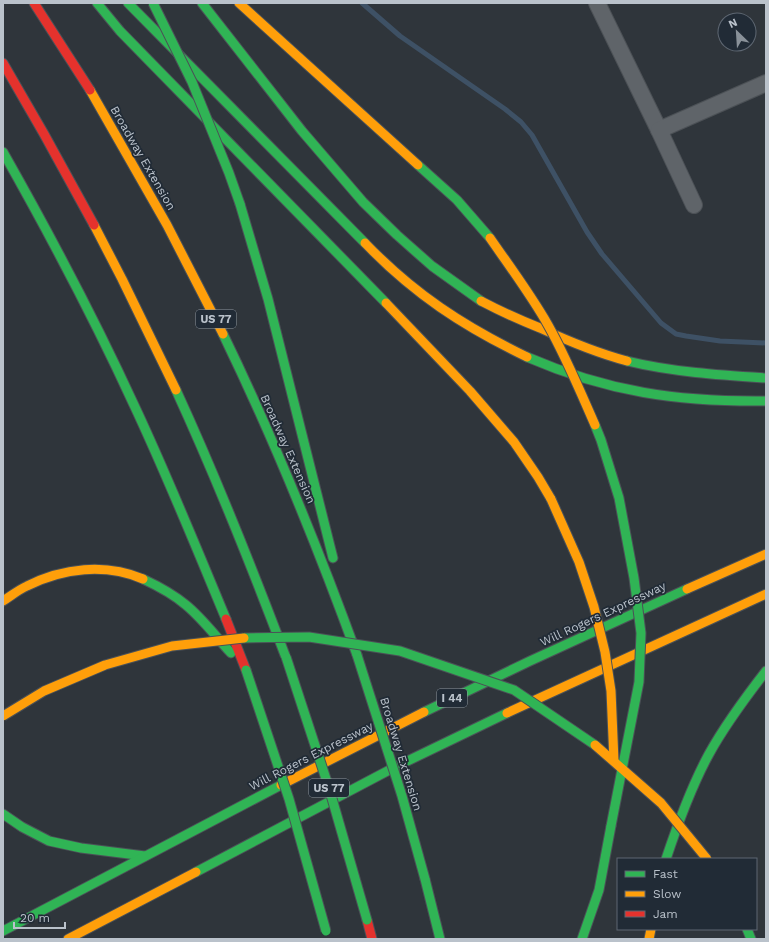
<svg xmlns="http://www.w3.org/2000/svg" width="769" height="942" viewBox="0 0 769 942" font-family="'Work Sans',sans-serif">
<rect width="100%" height="100%" fill="#2f353b"/>
<g fill="none" stroke-linecap="round" stroke-linejoin="round">
<!-- stream -->
<path stroke="#3e5165" stroke-width="5" d="M362,3L400,36L505,109L521,122L532,135L587,232L602,254L661,323L676,334L686,336L720,341L766,343"/>
<!-- street casing -->
<g stroke="#4c5156" stroke-width="18">
<g id="street">
<path d="M597,3L659,130"/>
<path d="M694,205L659,130L766,83"/>
</g>
</g>
<!-- fast casing -->
<g stroke="#4b5157" stroke-width="11">
<g id="fast">
<path d="M97,3L120,31L386,303"/>
<path d="M128,3L365,243"/>
<path d="M202,3L302,131L363,202L397,235L432,266L481,301"/>
<path d="M3,152C50,235 94,318 134,405C167,475 196,547 226,619"/>
<path d="M418,165L457,200L490,238"/>
<path d="M240,204L268,299L333,558"/>
<path d="M223,334C274,439 317,545 357,655"/>
<path d="M527,357C608,392 678,402 766,401"/>
<path d="M627,361C672,372 719,375 766,378"/>
<path d="M176,390C216,477 251,565 285,655"/>
<path d="M143,579C158,586 173,594 186,605C203,619 216,637 231,653"/>
<path d="M424,712L530,661L687,589"/>
<path d="M3,814L22,827L49,841L81,848L145,856"/>
<path d="M666,859C678,823 691,787 709,754C725,725 745,698 766,671"/>
<path d="M196,872L395,767L507,713"/>
<path d="M425,879L440,939"/>
<path d="M747,929L751,939"/>
<path d="M3,931L281,785"/>
<path d="M582,939L599,890L611,826"/>
</g>
</g>
<!-- slow casing -->
<g stroke="#4b5157" stroke-width="11">
<g id="slow">
<path d="M239,3L418,165"/>
<path d="M90,90L167,225L223,334"/>
<path d="M94,225L122,279L176,390"/>
<path d="M365,243C414,294 463,326 527,357"/>
<path d="M481,301C500,311 520,320 540,328C568,341 597,353 627,361"/>
<path d="M386,303L470,391L514,442L538,477L551,499"/>
<path d="M687,589L766,554"/>
<path d="M3,601C11,596 18,590 27,586C63,568 105,563 143,579"/>
<path d="M507,713L766,594"/>
<path d="M281,785L424,712"/>
<path d="M68,939L196,872"/>
<path d="M649,939L651,929"/>
</g>
</g>
<!-- jam casing -->
<g stroke="#4b5157" stroke-width="11">
<g id="jam">
<path d="M34,3L90,90"/>
<path d="M3,63L44,134L94,225"/>
<path d="M226,619L246,670"/>
<path d="M367,920L372,939"/>
</g>
</g>
<!-- street -->
<use href="#street" stroke="#5f6469" stroke-width="16"/>
<!-- fast -->
<use href="#fast" stroke="#30b455" stroke-width="9"/>
<!-- slow -->
<use href="#slow" stroke="#ff9f0a" stroke-width="9"/>
<!-- jam -->
<use href="#jam" stroke="#e5322d" stroke-width="9"/>
<!-- fast-bridge casing -->
<g stroke="#4b5157" stroke-width="11" stroke-linecap="butt">
<g id="fast-bridge">
<path d="M153,3L192,82L229,173L240,204"/>
<path d="M595,425L601,440L619,498L634,578L641,633L639,682L611,826"/>
<path d="M244,638L309,637L400,651L514,690L595,745"/>
<path d="M357,655L402,796L425,879"/>
<path d="M286,657L329,788L367,920"/>
<path d="M246,670L289,799L326,931"/>
</g>
</g>
<!-- slow-bridge casing -->
<g stroke="#4b5157" stroke-width="11" stroke-linecap="butt">
<g id="slow-bridge">
<path d="M490,238C510,267 531,295 548,325C566,357 580,391 595,425"/>
<path d="M551,499L579,562L594,607L605,652L611,691L614,761"/>
<path d="M3,716L44,691L105,665L172,646L244,638"/>
<path d="M595,745L661,803L707,859"/>
</g>
</g>
<!-- fast-bridge -->
<use href="#fast-bridge" stroke="#30b455" stroke-width="9"/>
<!-- slow-bridge -->
<use href="#slow-bridge" stroke="#ff9f0a" stroke-width="9"/>
</g>
<g text-anchor="middle" dominant-baseline="central" stroke-width="3.5" stroke-linejoin="round" paint-order="stroke">
<!-- shield labels -->
<g fill="#212b36" stroke="#8c959e" stroke-width="1">
<rect x="196" y="310" width="40" height="18" rx="3"/>
<rect x="437" y="689" width="30" height="18" rx="3"/>
<rect x="309" y="779" width="40" height="18" rx="3"/>
</g>
<g font-size="11" font-weight="bold" fill="#bac2cb">
<text x="216" y="319">US 77</text>
<text x="452" y="698">I 44</text>
<text x="329" y="788">US 77</text>
</g>
<!-- street labels -->
<g font-size="12" fill="#bac2cb" stroke="#212b36">
<text transform="translate(143 158) rotate(60)">Broadway Extension</text>
<text transform="translate(288 449) rotate(66)">Broadway Extension</text>
<text transform="translate(603 614) rotate(-25)">Will Rogers Expressway</text>
<text transform="translate(401 754) rotate(73)">Broadway Extension</text>
<text transform="translate(311 756) rotate(-27)">Will Rogers Expressway</text>
</g>
</g>
<!-- border -->
<rect width="769" height="942" fill="none" stroke="#bac2cb" stroke-width="8"/>
<!-- legend -->
<rect x="617" y="858" width="140" height="72" fill="#212b36" stroke="#5e6772"/>
<rect x="625" y="871" width="20" height="6" fill="#30b455" stroke="#5e6772"/>
<text x="653" y="878" font-size="12" fill="#bac2cb">Fast</text>
<rect x="625" y="891" width="20" height="6" fill="#ff9f0a" stroke="#5e6772"/>
<text x="653" y="898" font-size="12" fill="#bac2cb">Slow</text>
<rect x="625" y="911" width="20" height="6" fill="#e5322d" stroke="#5e6772"/>
<text x="653" y="918" font-size="12" fill="#bac2cb">Jam</text>
<!-- north arrow -->
<g transform="translate(737 32) rotate(335)"><circle r="19" fill="#212b36" stroke="#5e6772"/>
<path d="M0-3L7 15L0 10L-7 15Z" fill="#899199"/>
<text y="-6" font-size="11" font-weight="bold" text-anchor="middle" fill="#bac2cb">N</text>
</g>
<!-- scale -->
<path d="M14 922v6h51v-6" fill="none" stroke="#bac2cb" stroke-width="2"/>
<text x="20" y="922" font-size="12" fill="#bac2cb" stroke="#212b36" stroke-width="3" paint-order="stroke">20 m</text>
</svg>
